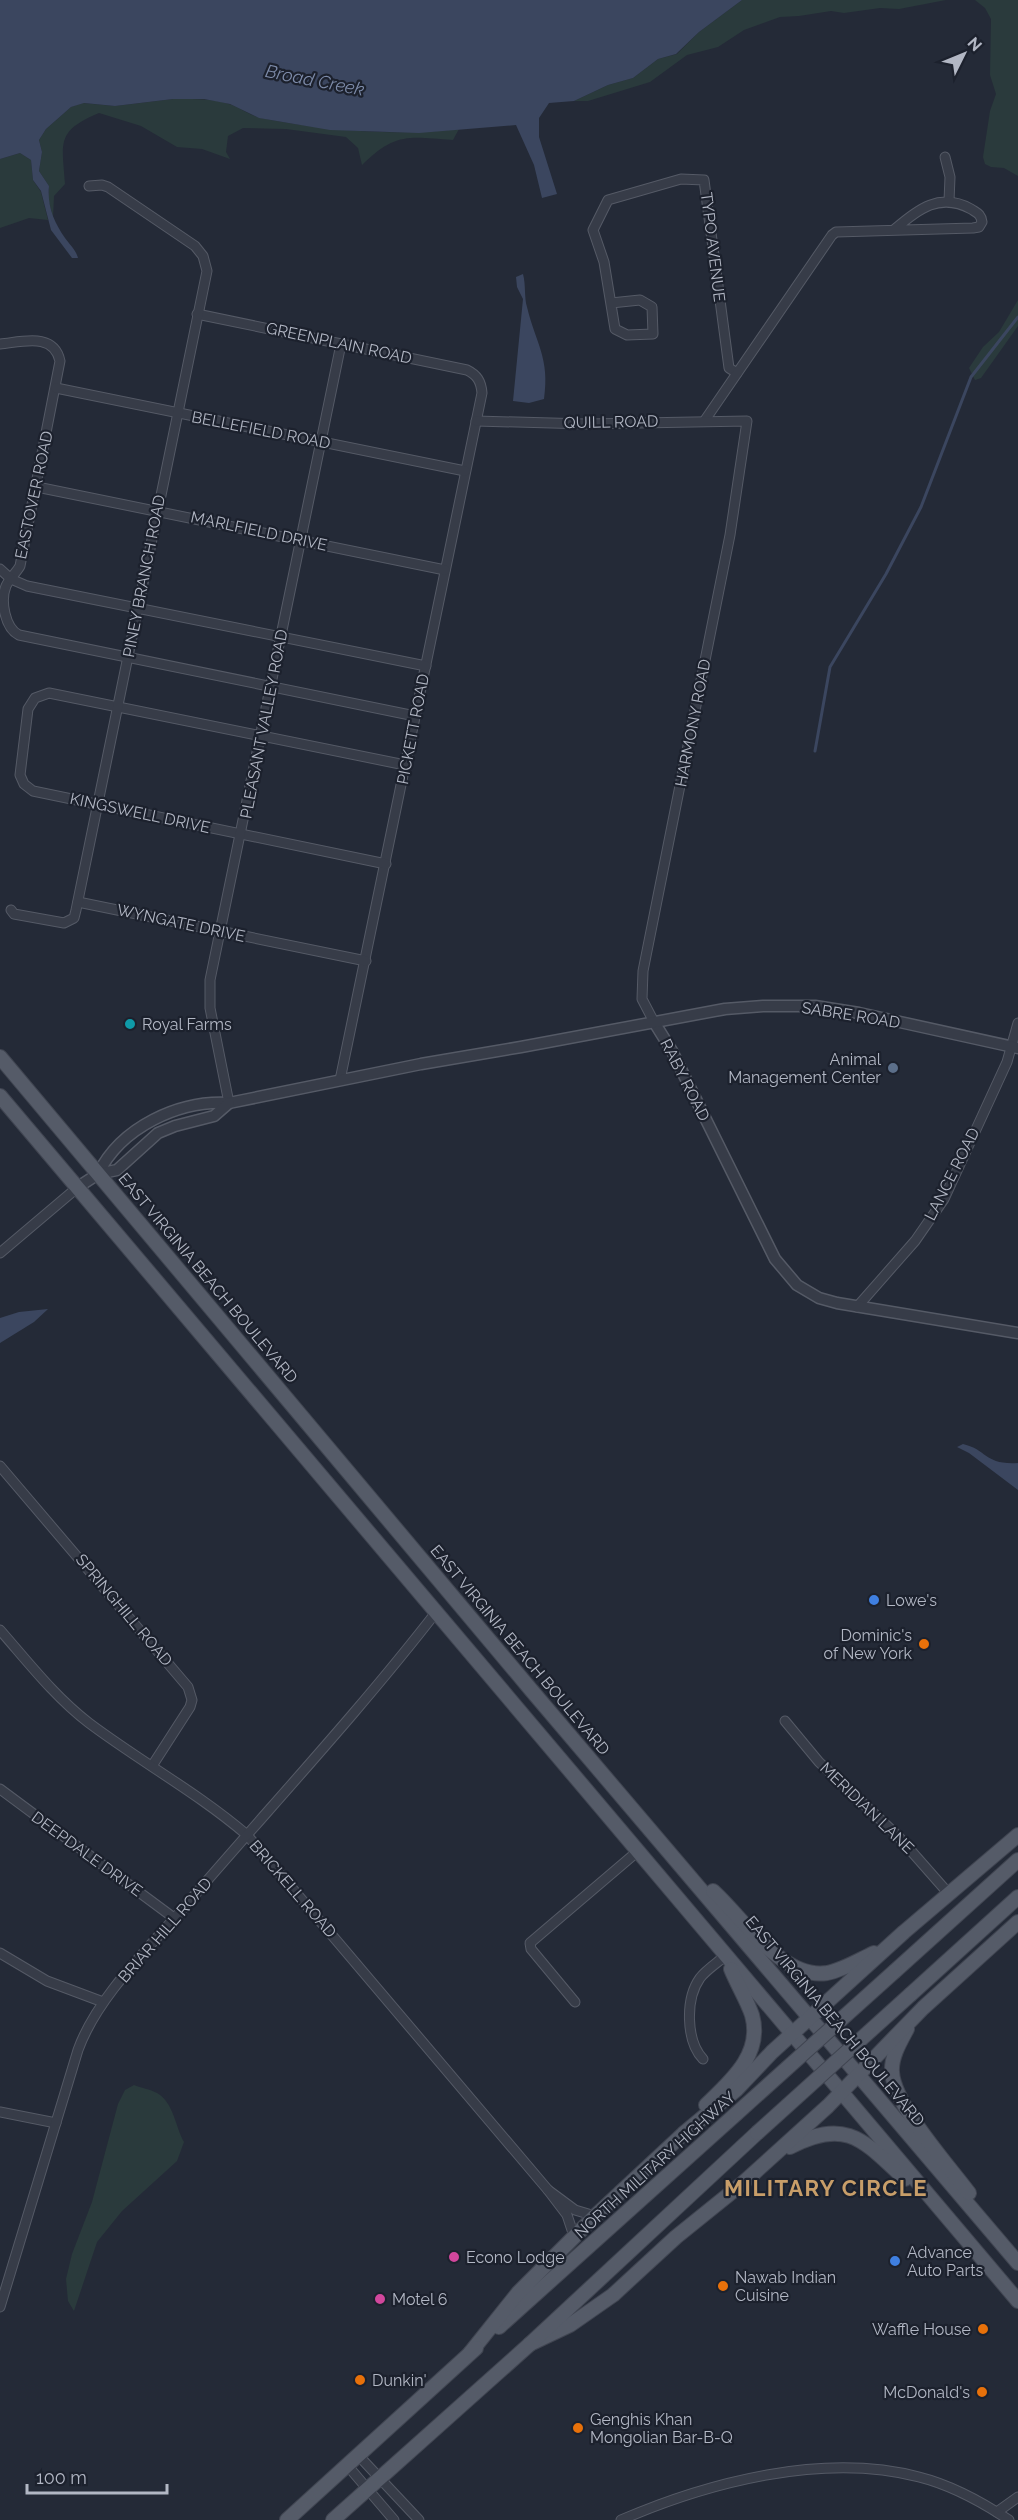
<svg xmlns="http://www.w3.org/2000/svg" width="1018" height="2520" viewBox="0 0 1018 2520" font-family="Raleway,sans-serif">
<rect width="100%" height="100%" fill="#242a37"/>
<!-- green -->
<g fill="#2a3a3c">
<path d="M742,0H946L899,9L880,8L844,13L831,11L799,16L780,17L744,30L718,47L687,55L650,82L588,101H574L608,85L633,78L658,59L677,54L699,32Z"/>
<path d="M975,0H1018V176L1004,168L991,167L985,164L983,157L990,111L996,94L990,75L991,19L985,8Z"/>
<path d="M173,99C193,99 213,98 232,105C242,109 251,116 261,118C327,131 393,136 459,129L453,140C408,137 396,132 362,165L358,148L346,137L286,129L243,128L228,136L226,152L230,159L202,149L177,147L141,126L99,113C56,131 62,142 65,184L54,196L53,217L48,199L49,186L39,171L42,152L39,140L46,129L71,107L83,103L115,106Z"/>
<path d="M20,153L31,160L33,180L41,192L48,220L29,218L0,228V159Z"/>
<path d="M1018,300V326L981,378L975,380L969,368L983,347L999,332Z"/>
<path d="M134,2085C141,2088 150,2089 157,2093C174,2103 175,2126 184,2142L177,2161L122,2211L97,2242L74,2311L68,2301L66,2279L72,2254L92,2202L118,2104L125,2090Z"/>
</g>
<!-- water -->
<g fill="#3b465f">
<path d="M0,0H742L699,32L676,54L658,59L633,78L608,85L574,101L549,103L539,118V137L557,194L542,198L534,165L516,125L419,133L330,130L259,118L230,104L204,99H173L115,106L84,103L71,107L46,129L39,140L42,152L39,171L49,186C47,206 54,222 65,238C70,245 76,250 78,258H72L51,230L41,191L33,180L31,160L20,153L0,159Z"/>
<path d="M523,274C526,285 524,297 527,307C536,344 550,358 544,399L529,403L513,401L523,299L517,287L516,277Z"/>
<path d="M48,1309L34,1322L0,1343V1318L19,1312Z"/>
<path d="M963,1444C988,1450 984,1465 1018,1463V1490L969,1453L957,1447Z"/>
</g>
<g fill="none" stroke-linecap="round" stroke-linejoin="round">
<!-- stream -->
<path stroke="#3b465f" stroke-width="3" d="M815,751L830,667L886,574L921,507L971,377L1018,317"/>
<!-- minor casing -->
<g stroke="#555a66" stroke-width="11">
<g id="minor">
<path d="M945,157L950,177L949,201"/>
<path d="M611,303L640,300L652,307L653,334L627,335L615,329L604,262L593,230L608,200L681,179L704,180L729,368L737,373"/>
<path d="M197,314L467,370C477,375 481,381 482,393L340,1080"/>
<path d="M0,344C22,342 54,332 60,361L20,566C16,573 9,579 6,586C0,601 5,628 19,635L415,716"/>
<path d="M56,388L465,471"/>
<path d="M705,420L832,235L836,232L973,228L979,227L982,222C981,214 977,213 971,209C940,192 918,209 895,229"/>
<path d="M476,421L586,424L747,421L730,535L643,971L642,999L654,1022"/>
<path d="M37,487L445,570"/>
<path d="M0,569L11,579L27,586L426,666"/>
<path d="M386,864L33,791L24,784L20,775L28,709L35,698L49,693L405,765"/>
<path d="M78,902L366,961"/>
<path d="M11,910L14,914L64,923L74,918L76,910L207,271L203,256L195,246L108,187L102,185L89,186"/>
<path d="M229,1103L210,1008V980L341,344"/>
<path d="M0,1253L78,1187"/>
<path d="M857,1307L915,1241L944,1199L1007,1062L1018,1023"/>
<path d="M0,1466L188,1687L192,1700L190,1707L152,1766"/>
<path d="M0,1630C28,1662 55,1697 89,1723C141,1762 198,1793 247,1835L548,2190"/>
<path d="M785,1721L819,1762L898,1836L949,1894"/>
<path d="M0,1789L174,1918"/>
<path d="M0,1953L47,1981L103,2002"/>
<path d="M575,2002L531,1949L530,1943L638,1851"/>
<path d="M703,2059C686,2041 685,1999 700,1978C706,1970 717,1963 725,1956"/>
<path d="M0,2112L56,2123"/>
<path d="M574,2236L567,2215L548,2190L575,2210L595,2216"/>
<path d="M0,2307L78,2050C97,1997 149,1948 186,1905C270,1807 358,1713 437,1611"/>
<path d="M358,2455L419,2520"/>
<path d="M347,2465L394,2520"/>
<path d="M997,2512L1018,2497"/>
<path d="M621,2520C709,2482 824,2452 919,2477C951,2485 982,2502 1009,2520"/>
</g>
</g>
<!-- tertiary casing -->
<g stroke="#555a66" stroke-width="13">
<g id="tertiary">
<path d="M654,1022L672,1051L775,1259L797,1285L819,1298L837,1303L1018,1333"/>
<path d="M98,1174C121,1127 179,1100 229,1103L421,1064L521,1047L725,1009L763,1006H815L859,1013L1018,1048"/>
<path d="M78,1187L98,1174L117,1170L158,1133L175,1126L214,1116L229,1103"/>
</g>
</g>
<!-- primary casing -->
<g stroke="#404551" stroke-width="16">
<g id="primary">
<path d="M0,1057L532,1691L1018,2263"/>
<path d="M0,1096L1018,2301"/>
<path d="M713,1891C743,1918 782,1980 827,1973C843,1970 859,1960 874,1953"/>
<path d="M895,1971L1018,1860"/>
<path d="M911,1994L1018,1897"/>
<path d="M907,2029C900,2042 891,2057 892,2072C894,2105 948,2165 969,2193"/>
<path d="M706,2105C731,2081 763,2054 752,2015C747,2000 737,1984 731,1969"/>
<path d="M790,2147C847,2117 864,2141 905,2179"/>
<path d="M499,2327L736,2114"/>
<path d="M530,2344L570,2325L613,2295L676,2237L743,2183L828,2106L923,2008L1018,1922"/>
<path d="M470,2353L518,2293L595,2216L683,2134L737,2089L772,2052L904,1932L1018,1835"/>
<path d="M287,2520L476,2348"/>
<path d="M333,2520L530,2344L757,2133"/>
</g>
</g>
<!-- minor -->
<use href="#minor" stroke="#373c48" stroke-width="9"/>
<!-- tertiary -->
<use href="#tertiary" stroke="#373c48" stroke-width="10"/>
<!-- primary -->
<use href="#primary" stroke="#555b68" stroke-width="14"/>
<!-- primary-bridge casing -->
<g stroke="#404551" stroke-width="16" stroke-linecap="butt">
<g id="primary-bridge">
<path d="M736,2114L895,1971"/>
<path d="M757,2133L911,1994"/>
</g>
</g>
<!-- primary-bridge -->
<use href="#primary-bridge" stroke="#555b68" stroke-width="14"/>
</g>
<!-- markers -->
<circle fill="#0f9aa8" stroke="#1c212d" stroke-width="2" cx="130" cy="1024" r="6"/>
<circle fill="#5c6f8a" stroke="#1c212d" stroke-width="2" cx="893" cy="1068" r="6"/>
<g fill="#3f7fe0" stroke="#1c212d" stroke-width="2">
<circle cx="874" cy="1600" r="6"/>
<circle cx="895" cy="2261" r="6"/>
</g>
<g fill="#e8710a" stroke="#1c212d" stroke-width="2">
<circle cx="924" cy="1644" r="6"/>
<circle cx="723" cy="2286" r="6"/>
<circle cx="983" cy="2329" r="6"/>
<circle cx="360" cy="2380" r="6"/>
<circle cx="982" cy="2392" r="6"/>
<circle cx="578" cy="2428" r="6"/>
</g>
<g fill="#d1479c" stroke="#1c212d" stroke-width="2">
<circle cx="454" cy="2257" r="6"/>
<circle cx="380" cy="2299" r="6"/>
</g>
<g text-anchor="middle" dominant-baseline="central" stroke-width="4.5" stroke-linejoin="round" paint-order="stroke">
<!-- street labels -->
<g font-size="16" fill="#b2b7c4" stroke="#1c212d">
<text transform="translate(713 247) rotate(83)">TYPO AVENUE</text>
<text transform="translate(339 343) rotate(12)">GREENPLAIN ROAD</text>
<text transform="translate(611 422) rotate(-1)">QUILL ROAD</text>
<text transform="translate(261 430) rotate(11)">BELLEFIELD ROAD</text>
<text transform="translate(34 495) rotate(-78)">EASTOVER ROAD</text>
<text transform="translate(259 531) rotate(12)">MARLFIELD DRIVE</text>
<text transform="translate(144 576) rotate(-79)">PINEY BRANCH ROAD</text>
<text transform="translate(693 723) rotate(-79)">HARMONY ROAD</text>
<text transform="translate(264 724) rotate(-79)">PLEASANT VALLEY ROAD</text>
<text transform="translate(413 729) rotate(-79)">PICKETT ROAD</text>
<text transform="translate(140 813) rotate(12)">KINGSWELL DRIVE</text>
<text transform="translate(181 923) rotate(12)">WYNGATE DRIVE</text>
<text transform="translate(851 1015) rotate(9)">SABRE ROAD</text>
<text transform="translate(685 1080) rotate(63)">RABY ROAD</text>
<text transform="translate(952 1174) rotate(-63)">LANCE ROAD</text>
<text transform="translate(208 1278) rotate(50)">EAST VIRGINIA BEACH BOULEVARD</text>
<text transform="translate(124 1610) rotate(50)">SPRINGHILL ROAD</text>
<text transform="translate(520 1650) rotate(50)">EAST VIRGINIA BEACH BOULEVARD</text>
<text transform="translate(867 1808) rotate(44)">MERIDIAN LANE</text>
<text transform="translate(87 1854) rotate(36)">DEEPDALE DRIVE</text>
<text transform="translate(293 1889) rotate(49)">BRICKELL ROAD</text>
<text transform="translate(165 1930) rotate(-49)">BRIAR HILL ROAD</text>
<text transform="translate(835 2021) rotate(50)">EAST VIRGINIA BEACH BOULEVARD</text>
<text transform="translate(655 2165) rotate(-42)">NORTH MILITARY HIGHWAY</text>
</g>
<!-- poi labels -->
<g font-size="16" fill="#b2b7c4" stroke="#1c212d" text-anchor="start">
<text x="142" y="1024">Royal Farms</text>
<text x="881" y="1059" text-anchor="end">Animal<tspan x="881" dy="18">Management Center</tspan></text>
<text x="886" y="1600">Lowe's</text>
<text x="912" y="1635" text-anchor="end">Dominic's<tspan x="912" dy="18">of New York</tspan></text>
<text x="907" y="2252">Advance<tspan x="907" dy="18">Auto Parts</tspan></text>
<text x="466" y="2257">Econo Lodge</text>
<text x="735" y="2277">Nawab Indian<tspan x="735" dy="18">Cuisine</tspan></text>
<text x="392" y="2299">Motel 6</text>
<text x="971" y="2329" text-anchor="end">Waffle House</text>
<text x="372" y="2380">Dunkin'</text>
<text x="970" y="2392" text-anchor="end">McDonald's</text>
<text x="590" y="2419">Genghis Khan<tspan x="590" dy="18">Mongolian Bar-B-Q</tspan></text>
</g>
<!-- water labels -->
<g font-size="18" font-style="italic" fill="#7d8ba9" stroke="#1c212d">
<text transform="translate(315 80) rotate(11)">Broad Creek</text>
</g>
<!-- district labels -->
<g font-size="22" font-weight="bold" letter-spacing="1.5" fill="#c89e69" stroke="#1c212d">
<text x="826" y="2188">MILITARY CIRCLE</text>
</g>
</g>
<!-- north arrow -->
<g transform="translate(964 54) rotate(47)" stroke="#1c212d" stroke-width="4.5" paint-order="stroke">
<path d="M0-4.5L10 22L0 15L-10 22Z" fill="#b2b7c4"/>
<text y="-9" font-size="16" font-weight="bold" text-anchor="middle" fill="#b2b7c4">N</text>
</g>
<!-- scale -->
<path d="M27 2484v9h140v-9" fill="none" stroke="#b2b7c4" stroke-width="3"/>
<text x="36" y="2484" font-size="18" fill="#b2b7c4" stroke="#1c212d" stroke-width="4.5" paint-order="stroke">100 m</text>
</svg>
